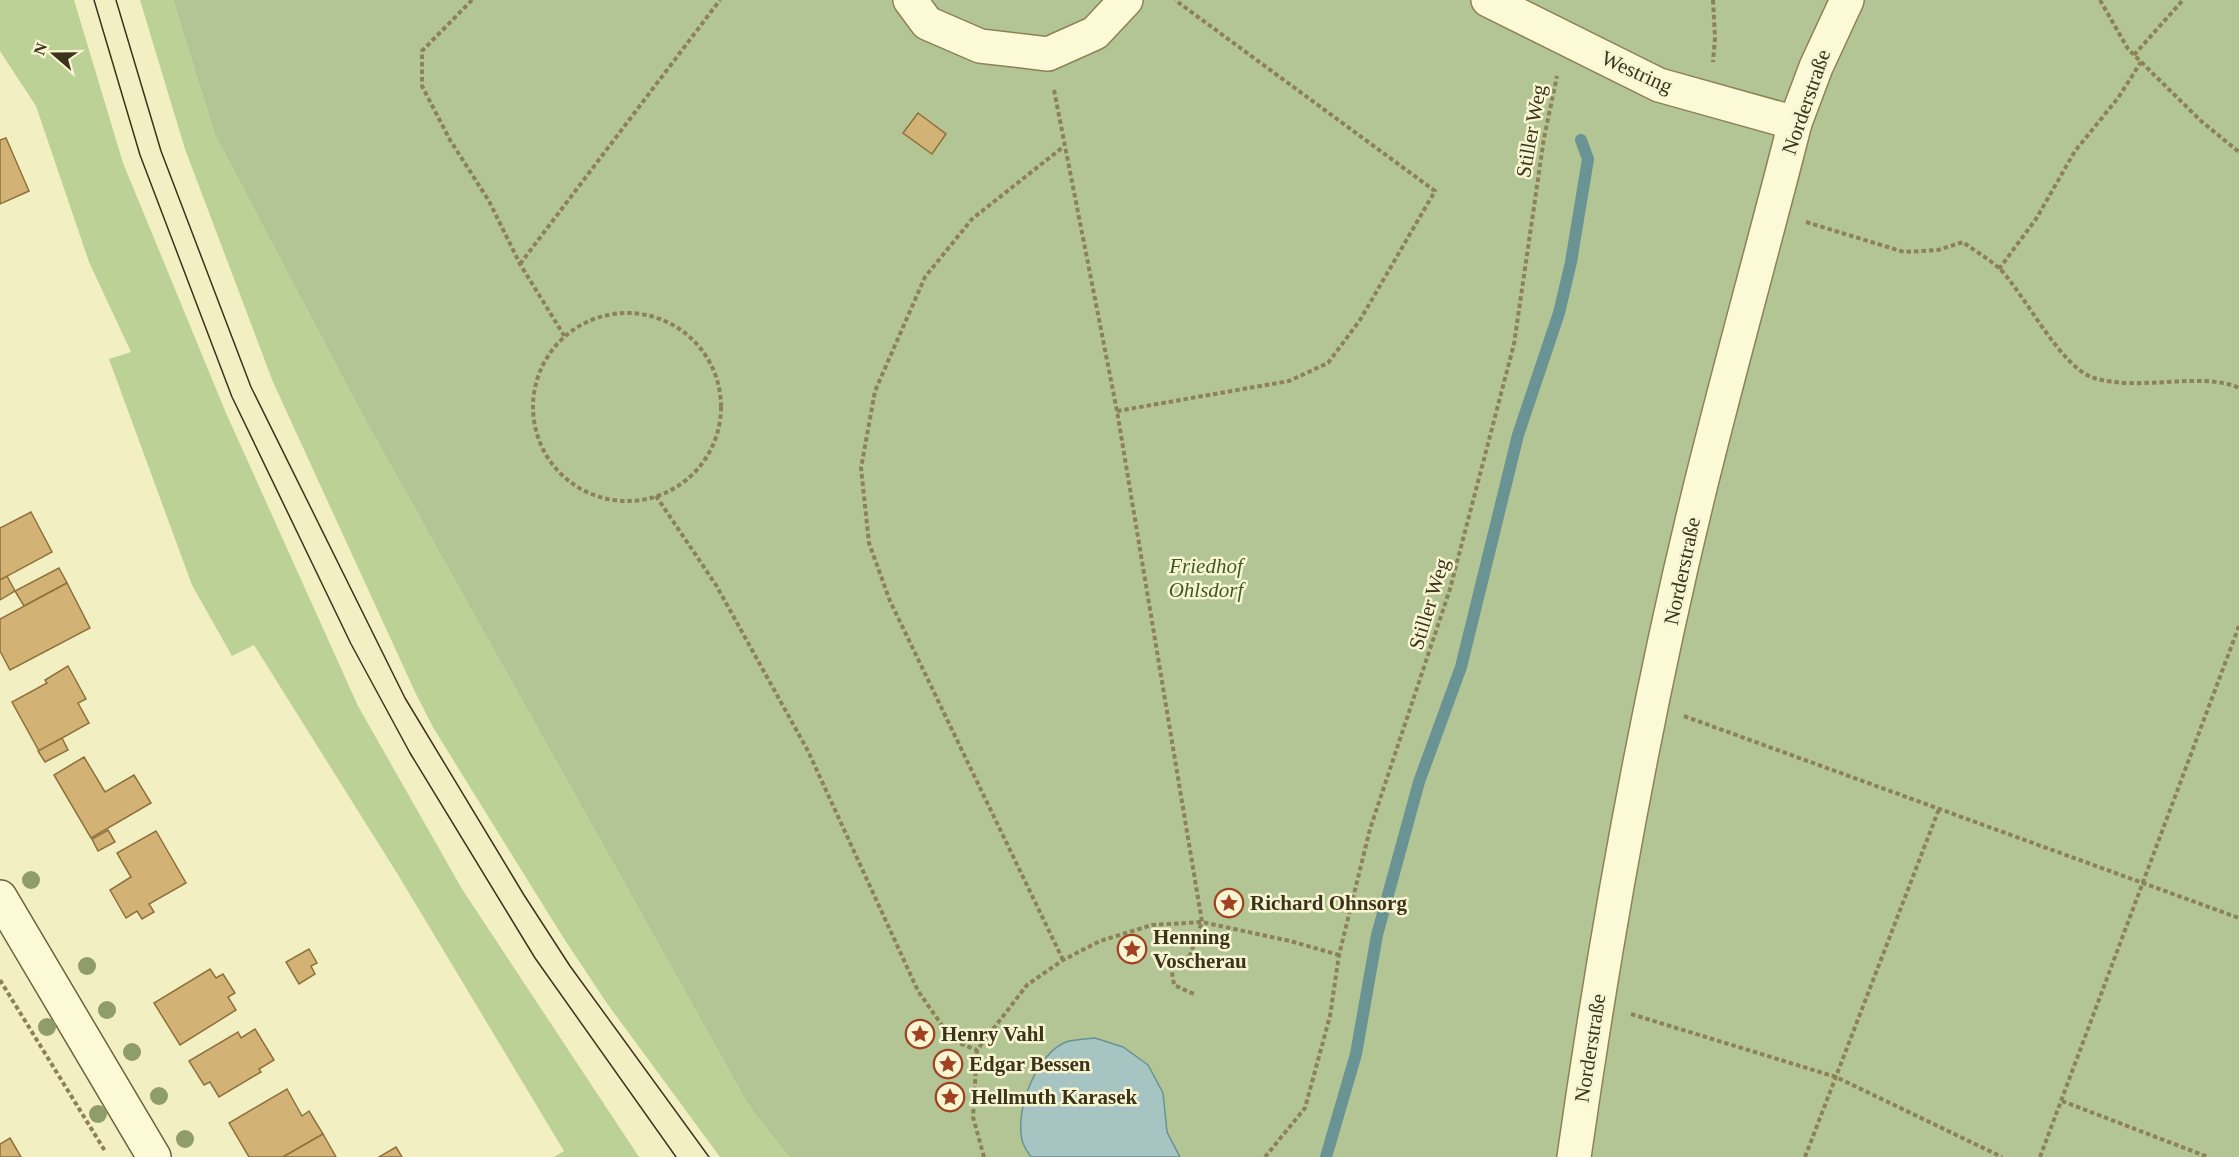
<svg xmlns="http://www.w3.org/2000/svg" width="2239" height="1157" viewBox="0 0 2239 1157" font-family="'Times New Roman',serif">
<rect width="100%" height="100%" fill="#f2efc2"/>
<!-- green -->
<g fill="#bbd195">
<path d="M0,0H74L123,163L226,413L358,706L462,889L639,1157H554L564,1151L400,878L254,645L232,656L192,585L109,359L131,352L89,262L36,106L0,51Z"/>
<path d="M140,0H173L215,135L363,416L749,1106L789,1157H720L606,1002L561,934L434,729L416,694L273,382L185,149Z"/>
</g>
<!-- cemetery -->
<path fill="#b3c595" d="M173,0H2239V1157H789L749,1106L363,416L215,135Z"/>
<!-- water -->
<path fill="#a5c4c2" stroke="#6a9393" stroke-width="1.5" d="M1095,1038L1123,1047L1148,1065L1163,1093L1167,1132L1180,1157H1031C1028,1152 1023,1146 1022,1140C1015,1110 1036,1054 1066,1042C1074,1039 1086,1039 1095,1038Z"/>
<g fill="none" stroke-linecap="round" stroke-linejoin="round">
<!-- stream -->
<path stroke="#6a9393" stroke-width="12" d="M1326,1157L1356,1054L1377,935L1419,782L1461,667L1518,435L1559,313L1571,262L1588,159L1581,140"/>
</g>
<!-- building -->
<g fill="#d3b375" stroke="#8e703b" stroke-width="1.5">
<path d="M918,113L946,134L932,154L903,133Z"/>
<path d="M6,138L29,191L0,204V140Z"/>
<path d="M31,512L52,552L0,580V528Z"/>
<path d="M59,568L67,583L24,606L15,591Z"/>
<path d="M7,576L15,591L0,600V580Z"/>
<path d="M67,583L90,628L10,670L0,651V619Z"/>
<path d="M68,666L86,699L78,703L89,723L39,751L12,702L47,683L45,680Z"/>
<path d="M62,738L68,750L45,762L38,751Z"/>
<path d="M84,757L105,792L134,775L151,803L91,838L54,775Z"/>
<path d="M108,830L115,842L98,851L92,839Z"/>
<path d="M156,831L186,883L149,904L154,912L142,919L137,911L126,918L110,890L131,877L117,853Z"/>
<path d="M309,949L317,963L311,966L315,974L299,984L286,962Z"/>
<path d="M210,969L216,978L223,974L235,993L228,997L236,1010L180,1045L154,1003Z"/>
<path d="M255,1029L274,1060L259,1069L261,1072L219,1097L210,1082L204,1085L189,1061L238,1032L241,1038Z"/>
<path d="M287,1089L302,1116L309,1111L323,1134L283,1157H249L229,1123Z"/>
<path d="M323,1134L336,1157H283Z"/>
<path d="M10,1138L21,1157H0V1144Z"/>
<path d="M396,1147L402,1157H379Z"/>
</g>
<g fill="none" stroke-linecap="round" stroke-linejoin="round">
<!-- street casing -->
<g stroke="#8d8157" stroke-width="36">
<g id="street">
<path d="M910,0L927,23L980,46L1048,54L1095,33L1126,0"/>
<path d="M1488,0L1659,85L1795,123"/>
<path d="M1574,1157C1606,933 1646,708 1700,488C1730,366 1764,245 1795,123L1816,67L1847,0"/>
</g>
</g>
<!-- secondary casing -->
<g stroke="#6f613b" stroke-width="36">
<path id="secondary" d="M0,897L154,1157"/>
</g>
<!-- path -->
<g stroke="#8d8157" stroke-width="4" stroke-dasharray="4.5 3" stroke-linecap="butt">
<path d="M472,0L422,51V86L450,140L489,201L520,264L565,337"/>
<path d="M1713,0L1715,38L1713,62"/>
<path d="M2100,0L2128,49L2201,121L2239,152"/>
<path d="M2134,55L2183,0"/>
<path d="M1054,90L1117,411L1202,922L1189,958L1170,960L1174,985L1194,994"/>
<path d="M1806,222L1904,252L1938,250L1963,242C1975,251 1989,259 2000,269C2026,296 2060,367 2094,378C2139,392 2202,371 2239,388"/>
<path d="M520,264L720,0"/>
<path d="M1999,269L2036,219L2075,151L2118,98L2141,62"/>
<circle cx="627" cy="407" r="94"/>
<path d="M1117,411L1289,381L1328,363L1360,320L1435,191L1175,0"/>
<path d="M656,496L716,585L808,751L918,991L953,1041L977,1050"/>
<path d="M1684,716L2239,918"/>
<path d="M1063,960L890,601L869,543L861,468L875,391L925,277L972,219L1063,147"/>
<path d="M0,980L105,1151"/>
<path d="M1631,1014L1836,1077L2002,1157"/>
<path d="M2062,1101L2208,1157"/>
<path d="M984,1157L973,1117L977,1050L1027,985L1063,960L1100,941L1152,925L1202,922L1290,941L1339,955"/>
<path d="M1265,1157L1305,1108L1330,1016L1339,955L1370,829L1450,589L1514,344L1544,138L1557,76"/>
<path d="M1805,1157L1939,809"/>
<path d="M2040,1157L2239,626"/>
</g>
<!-- street -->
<use href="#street" stroke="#fbf9d6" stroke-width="33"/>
<!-- secondary -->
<use href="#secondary" stroke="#fbf9d6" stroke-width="33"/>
<!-- tram -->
<g stroke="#3c331d" stroke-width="1.5">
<path d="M94,0L140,155L232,397L351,644L410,753L535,958L676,1157"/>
<path d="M116,0L161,151L251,387L405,698L524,895L570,966L709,1157"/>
</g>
</g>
<!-- trees -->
<g fill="#8f9d6a">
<circle cx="31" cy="880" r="9"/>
<circle cx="87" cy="966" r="9"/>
<circle cx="107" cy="1010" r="9"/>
<circle cx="47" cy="1027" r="9"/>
<circle cx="132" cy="1052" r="9"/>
<circle cx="159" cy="1096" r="9"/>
<circle cx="98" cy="1114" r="9"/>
<circle cx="185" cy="1139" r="9"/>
</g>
<!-- icons -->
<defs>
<g id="sight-ring" transform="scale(1.5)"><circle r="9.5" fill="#f8f6d2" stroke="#a14022" stroke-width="1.5"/><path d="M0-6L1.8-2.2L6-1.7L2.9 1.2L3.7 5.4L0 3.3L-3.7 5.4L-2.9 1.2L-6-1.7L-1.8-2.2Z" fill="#a14022"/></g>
</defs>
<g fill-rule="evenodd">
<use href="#sight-ring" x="1229" y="903"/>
<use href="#sight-ring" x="1132" y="949"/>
<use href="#sight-ring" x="920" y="1034"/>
<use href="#sight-ring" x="948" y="1064"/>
<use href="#sight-ring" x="950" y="1097"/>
</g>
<g text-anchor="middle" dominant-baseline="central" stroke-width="5" stroke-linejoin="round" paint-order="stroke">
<!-- street labels -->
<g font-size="21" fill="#3c331d" stroke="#f8f6d2">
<text transform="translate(1637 72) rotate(24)">Westring</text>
<text transform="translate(1806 102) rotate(-71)">Norderstraße</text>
<text transform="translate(1531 131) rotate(-80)">Stiller Weg</text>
<text transform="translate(1682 571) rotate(-78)">Norderstraße</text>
<text transform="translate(1429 604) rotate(-73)">Stiller Weg</text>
<text transform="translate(1590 1048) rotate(-81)">Norderstraße</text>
</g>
<!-- park labels -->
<g font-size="21" font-style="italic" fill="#3e5a22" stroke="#f8f6d2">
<text x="1206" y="566">Friedhof<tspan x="1206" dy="24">Ohlsdorf</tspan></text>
</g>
<!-- poi labels -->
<g font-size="21" font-weight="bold" fill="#3c331d" stroke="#f8f6d2" text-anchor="start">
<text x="1250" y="903">Richard Ohnsorg</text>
<text x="1153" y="937">Henning<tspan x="1153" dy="24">Voscherau</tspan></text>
<text x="941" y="1034">Henry Vahl</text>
<text x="969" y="1064">Edgar Bessen</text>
<text x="971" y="1097">Hellmuth Karasek</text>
</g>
</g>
<!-- north arrow -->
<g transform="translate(54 54) rotate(290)" stroke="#f8f6d2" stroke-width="4.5" paint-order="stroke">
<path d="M0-4.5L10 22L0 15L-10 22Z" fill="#3c331d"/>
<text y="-9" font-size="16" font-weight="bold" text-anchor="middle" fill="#3c331d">N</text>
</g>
</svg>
